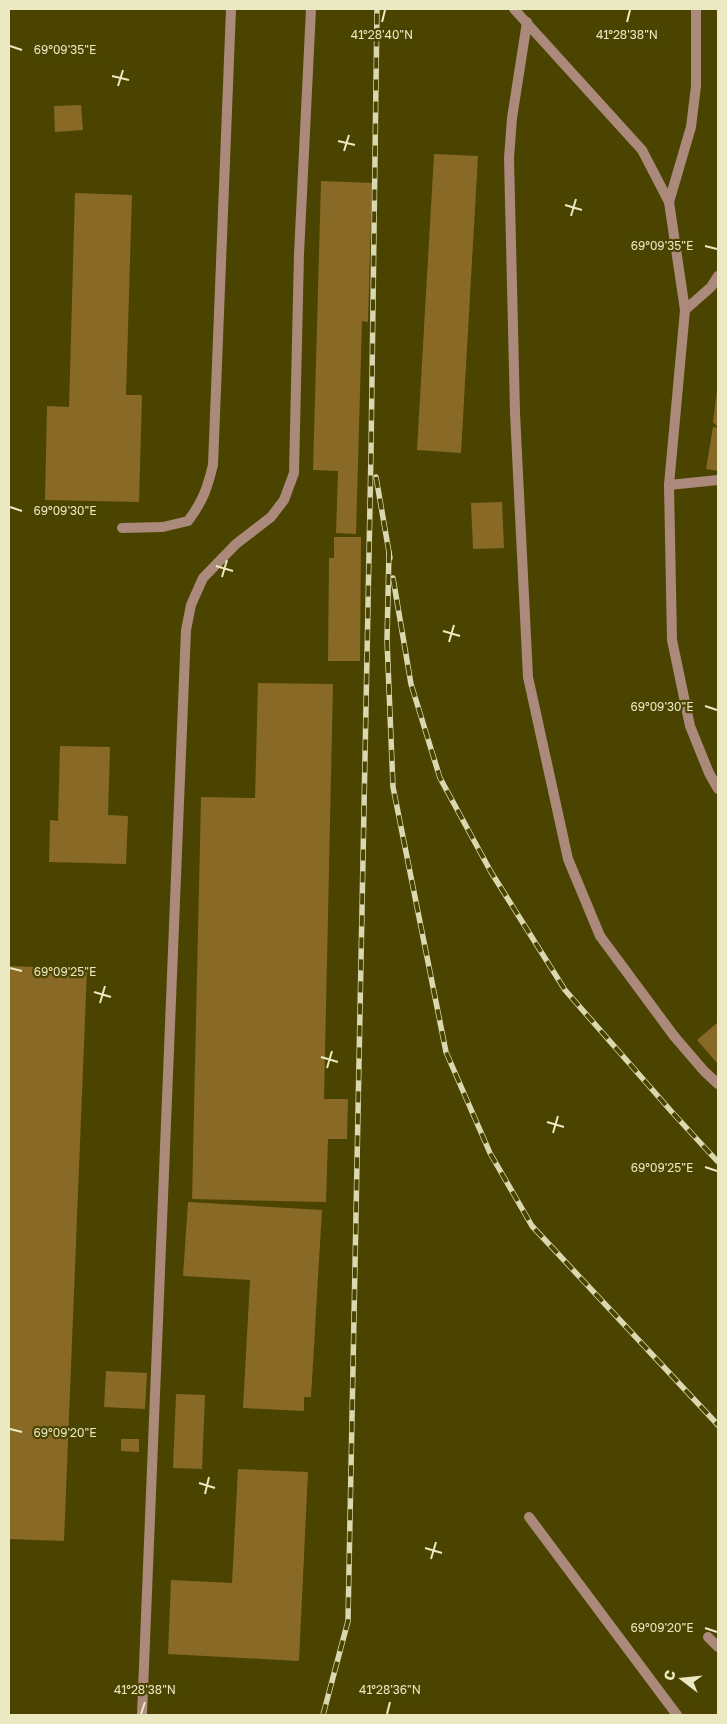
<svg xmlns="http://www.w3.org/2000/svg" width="727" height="1724" viewBox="0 0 727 1724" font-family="'Golos Text',sans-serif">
<rect width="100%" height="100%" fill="#4a4400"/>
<!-- building -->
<g fill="#886926">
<path d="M81,105L83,130L55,132L54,106Z"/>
<path d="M434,154L478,156L461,453L417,450Z"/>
<path d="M321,181L372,183L368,322L362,321L356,534L336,533L338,471L313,470Z"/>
<path d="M75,193L132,195L126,395H142L139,502L45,500L47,406L69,407Z"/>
<path d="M717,391H718V427L713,422Z"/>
<path d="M713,427L718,428V471L706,469Z"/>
<path d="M502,502L504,548L473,549L471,503Z"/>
<path d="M334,537H361L360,661H328L329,558H334Z"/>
<path d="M258,683L333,684L324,1099H348L347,1139H328L326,1202L192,1199L201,797L255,798Z"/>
<path d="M60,746L110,747L108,815L128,816L126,864L49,862L50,820L58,821Z"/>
<path d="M9,966L87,969L64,1541L9,1539Z"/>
<path d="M717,1023L718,1024V1064L697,1040Z"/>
<path d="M188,1202L322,1210L311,1397H304V1411L243,1408L250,1280L183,1276Z"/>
<path d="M106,1371L147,1373L145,1409L104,1407Z"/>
<path d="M176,1394L205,1395L202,1469L173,1468Z"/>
<path d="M121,1439H139V1452L121,1451Z"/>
<path d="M238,1469L308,1472L299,1661L168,1654L171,1580L232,1583Z"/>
</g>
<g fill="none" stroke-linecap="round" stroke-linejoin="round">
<!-- service -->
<g stroke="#ab8a7c" stroke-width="10">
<path d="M669,202L691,127L696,86V9"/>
<path d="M669,485L718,480"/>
<path d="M122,528L163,527L188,521C203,501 207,489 213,465L231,9"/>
<path d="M674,1036L704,1071L718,1084"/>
<path d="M529,1517L677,1715"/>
<path d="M708,1637L718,1647"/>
<path d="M142,1715L186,630L191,605L203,578L236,544L271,517L284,500L294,473L299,254L311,9"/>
</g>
<!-- minor -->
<g stroke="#ab8a7c" stroke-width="10">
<path d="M527,22L512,118L509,158L515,413L528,677L568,859L600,936L674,1036"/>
<path d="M685,310L711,287L718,276"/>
</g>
<!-- tertiary -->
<path stroke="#ab8a7c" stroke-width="10" d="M514,9L642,150L669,202L685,310L669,485L672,640L690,726L709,773L718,789"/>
<!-- rail casing -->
<g stroke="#dad8ae" stroke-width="5.5">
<g id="rail">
<path d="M376,477L390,558"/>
<path d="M389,552L387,640L393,787L446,1052L490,1153L532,1226L718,1425"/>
<path d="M393,578L411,684L440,778L491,872L565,990L671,1111L718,1162"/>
<path d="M323,1715L348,1621L371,453L377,9"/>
</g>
</g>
<!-- rail -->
<use href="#rail" stroke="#4a4400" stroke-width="4" stroke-dasharray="11" stroke-linecap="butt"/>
</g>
<!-- ticks -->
<path fill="none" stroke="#ebe9c2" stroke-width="2" d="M382,22L385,10M627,22L630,10M10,46L22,50M112,76L129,80M118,86L123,70M338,141L355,145M344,151L349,135M565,205L582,210M571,216L576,199M705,246L717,249M10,507L22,511M216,566L233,571M222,577L227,560M443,631L460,636M449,642L454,625M705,706L717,710M10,968L22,971M94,992L111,997M100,1003L105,986M321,1057L338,1062M327,1068L332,1051M547,1122L564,1127M553,1133L558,1116M705,1167L717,1171M10,1429L22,1432M199,1483L215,1488M205,1494L209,1477M425,1548L442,1553M431,1559L436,1542M705,1628L717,1632M141,1714L145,1702M387,1714L390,1702"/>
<g font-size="12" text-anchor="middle" fill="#ebe9c2" stroke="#4a4400" stroke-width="4.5" stroke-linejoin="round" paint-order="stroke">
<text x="382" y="39">41°28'40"N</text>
<text x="627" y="39">41°28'38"N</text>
<text x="65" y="54">69°09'35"E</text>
<text x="662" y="250">69°09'35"E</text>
<text x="65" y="515">69°09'30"E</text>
<text x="662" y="711">69°09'30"E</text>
<text x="65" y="976">69°09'25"E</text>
<text x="662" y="1172">69°09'25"E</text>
<text x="65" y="1437">69°09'20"E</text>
<text x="662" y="1632">69°09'20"E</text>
<text x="145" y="1694">41°28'38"N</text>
<text x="390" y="1694">41°28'36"N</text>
</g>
<!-- border -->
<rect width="727" height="1724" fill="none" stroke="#ebe9c2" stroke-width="20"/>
<!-- north arrow -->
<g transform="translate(682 1679) rotate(286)" stroke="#4a4400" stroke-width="4" paint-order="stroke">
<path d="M0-4L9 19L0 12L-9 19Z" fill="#ebe9c2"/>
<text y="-8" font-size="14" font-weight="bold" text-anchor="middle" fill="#ebe9c2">С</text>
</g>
</svg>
